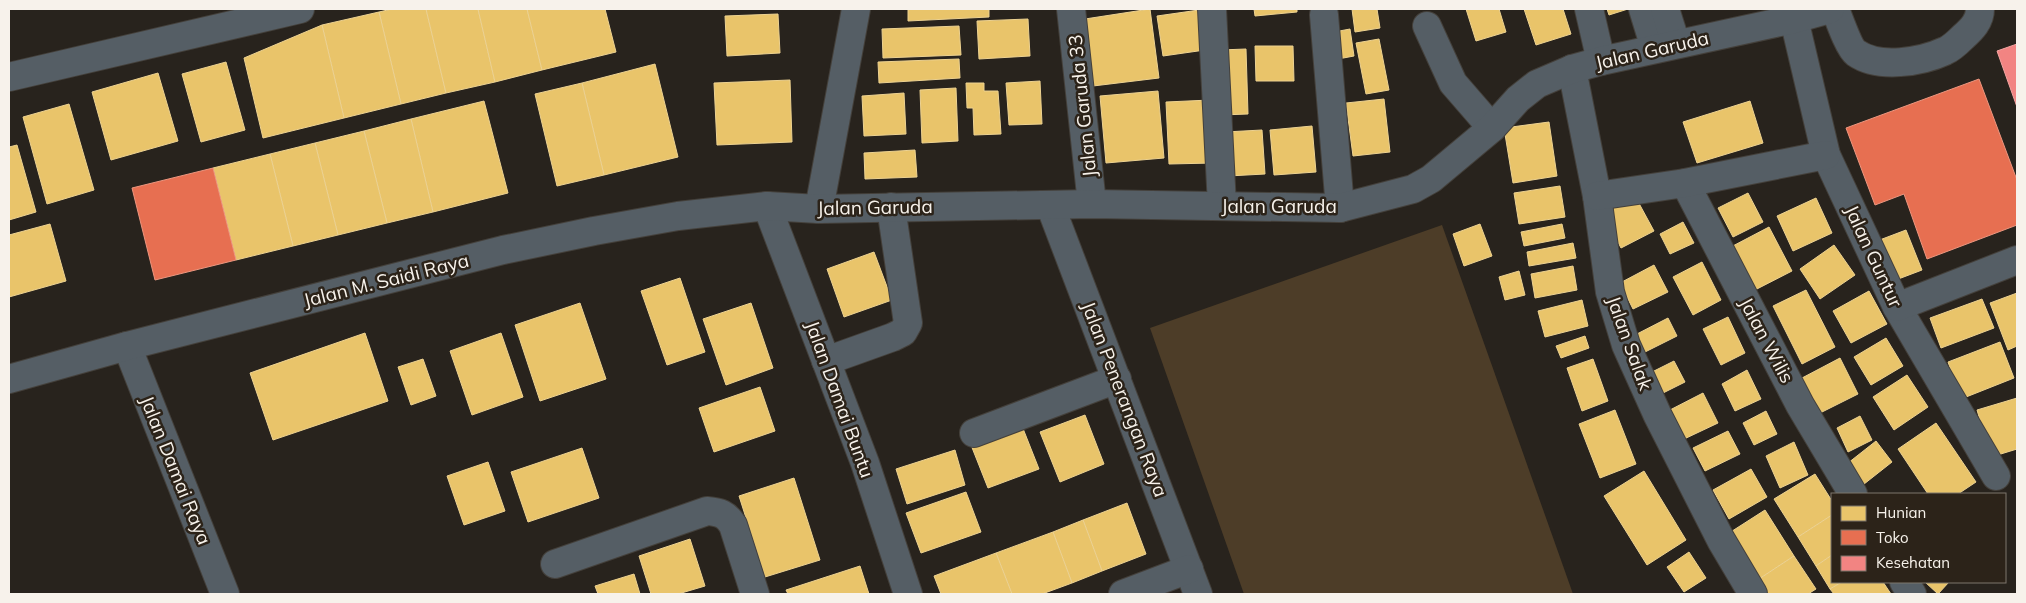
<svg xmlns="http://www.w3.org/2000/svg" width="2026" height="603" viewBox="0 0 2026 603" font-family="Mulish,sans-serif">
<rect width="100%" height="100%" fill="#28231d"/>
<!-- green -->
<path fill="#4d3d28" d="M1442,225L1573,594H1244L1150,328Z"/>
<!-- homes -->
<g fill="#e9c46a" stroke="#edd291">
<path d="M392,9H426L446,93L401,104L379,12Z"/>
<path d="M426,9H478L495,82L446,93Z"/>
<path d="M478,9H527L542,70L495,82Z"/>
<path d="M527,9H605L616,52L542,70Z"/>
<path d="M908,9H989V17L908,21Z"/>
<path d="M1150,9L1159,78L1093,86L1085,19Z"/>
<path d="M1254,9H1297V12L1255,16Z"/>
<path d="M1352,9H1377L1380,28L1355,32Z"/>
<path d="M1466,9H1499L1506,32L1476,41Z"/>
<path d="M1524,9H1563L1571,34L1536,45Z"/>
<path d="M1607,9H1628L1609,15Z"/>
<path d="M1199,10L1205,50L1163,56L1157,16Z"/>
<path d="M379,12L401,104L344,118L322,25Z"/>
<path d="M778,14L780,53L727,56L725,16Z"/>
<path d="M1028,19L1030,56L979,59L977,21Z"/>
<path d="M322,25L344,118L263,138L244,58Z"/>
<path d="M959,26L961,55L883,58L882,29Z"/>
<path d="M1350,29L1354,56L1338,59L1334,32Z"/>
<path d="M1379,39L1389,90L1366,94L1356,43Z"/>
<path d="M1255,46H1293L1294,81H1256Z"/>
<path d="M1246,49L1248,114L1221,115L1220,50Z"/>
<path d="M959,59L960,78L879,83L878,62Z"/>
<path d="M226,62L245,130L201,142L182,74Z"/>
<path d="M655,64L678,157L604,175L582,83Z"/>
<path d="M158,73L178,141L111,160L92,92Z"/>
<path d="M790,80L792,142L717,145L714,83Z"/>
<path d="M1040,81L1042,124L1009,125L1006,83Z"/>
<path d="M582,83L604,175L557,186L535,94Z"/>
<path d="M966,83H984V91H998L1001,134L974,135L973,108H967Z"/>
<path d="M956,88L958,141L922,143L920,90Z"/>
<path d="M1158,91L1164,158L1106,163L1100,96Z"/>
<path d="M904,93L906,134L864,136L862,96Z"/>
<path d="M1384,99L1390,152L1353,156L1346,103Z"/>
<path d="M1210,100L1213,163L1169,164L1166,102Z"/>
<path d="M484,101L508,193L433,212L411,119Z"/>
<path d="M1750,101L1763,143L1697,163L1683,122Z"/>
<path d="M69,104L94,190L47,204L23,117Z"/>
<path d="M411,119L433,212L387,223L364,131Z"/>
<path d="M1549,122L1557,176L1513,183L1504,128Z"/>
<path d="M1312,126L1316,172L1274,175L1270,130Z"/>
<path d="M1262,130L1265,174L1228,176L1225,132Z"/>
<path d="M364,131L387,223L338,235L315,143Z"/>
<path d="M315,143L338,235L293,246L270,154Z"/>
<path d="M17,145L36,212L9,220V147Z"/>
<path d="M915,150L917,177L865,179L864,153Z"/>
<path d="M270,154L293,246L236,260L213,168Z"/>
<path d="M1560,186L1565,217L1519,224L1514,193Z"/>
<path d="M1748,193L1763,222L1733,237L1718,208Z"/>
<path d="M1635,196L1654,231L1621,248L1603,213Z"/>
<path d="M1816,198L1832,233L1793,251L1777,216Z"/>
<path d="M1683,222L1694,243L1670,254L1660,234Z"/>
<path d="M50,224L66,281L9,297V235Z"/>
<path d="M1480,224L1492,256L1464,266L1453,234Z"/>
<path d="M1562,224L1565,238L1524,246L1521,232Z"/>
<path d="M1769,227L1792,271L1751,292L1729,248Z"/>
<path d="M1906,230L1922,270L1893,281L1877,241Z"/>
<path d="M1573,243L1576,258L1529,266L1527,252Z"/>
<path d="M1834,245L1855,275L1820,299L1800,269Z"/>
<path d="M874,252L892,300L844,317L827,269Z"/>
<path d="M1702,262L1721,300L1693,315L1673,277Z"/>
<path d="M1654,265L1668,292L1633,309L1620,283Z"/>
<path d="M1573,266L1577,290L1535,298L1531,274Z"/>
<path d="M1519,271L1525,295L1505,300L1499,277Z"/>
<path d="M680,278L705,352L667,365L641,291Z"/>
<path d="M1806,290L1835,347L1802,364L1773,306Z"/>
<path d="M1869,291L1887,324L1851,343L1833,311Z"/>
<path d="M2017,293V346L2008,350L1990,303Z"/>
<path d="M1982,299L1994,328L1941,348L1930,318Z"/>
<path d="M1582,300L1588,326L1545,337L1538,311Z"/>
<path d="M580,303L606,379L540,401L515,325Z"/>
<path d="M751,303L773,368L726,385L703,319Z"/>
<path d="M1728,317L1745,353L1721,365L1703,329Z"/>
<path d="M1668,318L1677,336L1643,353L1635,335Z"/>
<path d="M365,333L388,401L273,440L250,373Z"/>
<path d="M501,333L523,397L472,415L450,351Z"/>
<path d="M1585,336L1589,348L1561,358L1556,346Z"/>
<path d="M1886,338L1903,366L1871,385L1854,357Z"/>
<path d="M2000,342L2014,378L1961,399L1948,362Z"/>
<path d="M1840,358L1858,394L1820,413L1802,378Z"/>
<path d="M423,359L436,396L411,405L398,367Z"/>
<path d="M1593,359L1608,401L1582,411L1567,368Z"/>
<path d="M1674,361L1685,382L1655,397L1644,376Z"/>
<path d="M1747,370L1761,399L1735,411L1722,384Z"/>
<path d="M1907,375L1928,407L1894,430L1873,397Z"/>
<path d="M760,387L775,431L714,452L699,408Z"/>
<path d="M1703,393L1718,423L1682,440L1668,411Z"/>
<path d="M2017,398V449L1991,457L1977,410Z"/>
<path d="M1615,410L1636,464L1600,478L1579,424Z"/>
<path d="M1766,411L1777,434L1754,445L1743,423Z"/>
<path d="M1085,415L1104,464L1060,482L1040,432Z"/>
<path d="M1860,416L1872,440L1848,452L1837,428Z"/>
<path d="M1936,423L1976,482L1958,494H1928L1898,449Z"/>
<path d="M1022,426L1039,469L988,488L971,445Z"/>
<path d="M1728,431L1740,454L1705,471L1693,448Z"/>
<path d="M1876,441L1892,462L1859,488L1843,467Z"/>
<path d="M1794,442L1808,475L1780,488L1766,456Z"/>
<path d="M582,448L599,498L528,522L511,472Z"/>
<path d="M955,450L965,485L907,504L896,469Z"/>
<path d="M488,462L505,511L464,525L447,476Z"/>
<path d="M1751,469L1767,497L1729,519L1713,490Z"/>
<path d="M1644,471L1686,540L1647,565L1604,496Z"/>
<path d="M1815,474L1832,501V515L1798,537L1774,499Z"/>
<path d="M794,478L820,560L765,577L739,496Z"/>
<path d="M966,492L981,532L921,553L906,513Z"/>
<path d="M1127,503L1146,554L1102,571L1083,520Z"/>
<path d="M1765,510L1794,556L1756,581L1726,535Z"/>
<path d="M1832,515V555L1816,566L1798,537Z"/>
<path d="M1083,520L1102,571L1072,583L1053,532Z"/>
<path d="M1053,532L1072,583L1042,594H1012L996,553Z"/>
<path d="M690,539L705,586L678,594H651L639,556Z"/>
<path d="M1689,552L1706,578L1684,592L1667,567Z"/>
<path d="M996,553L1012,594H941L934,576Z"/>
<path d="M1832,555V582H1842L1830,589L1816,566Z"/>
<path d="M1794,556L1816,589L1808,594H1764L1756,581Z"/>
<path d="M860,566L869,594H788L786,590Z"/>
<path d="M634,574L640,594H598L595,586Z"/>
<path d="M1842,582H1883L1891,594H1834L1830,589Z"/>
<path d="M1925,582H1949L1938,594Z"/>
</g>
<!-- shops -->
<g fill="#e76f51" stroke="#ec967f">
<path d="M1979,79L2017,180V225L1927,259L1904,194L1875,205L1846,128Z"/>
<path d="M213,168L236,260L155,280L132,188Z"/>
</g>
<!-- health -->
<path fill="#f28482" stroke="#f4a5a2" d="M2017,44V107L1997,51Z"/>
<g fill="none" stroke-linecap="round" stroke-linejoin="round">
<!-- minor casing -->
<g stroke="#44403b" stroke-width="30">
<g id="minor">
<path d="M1071,9L1092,204"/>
<path d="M1212,9L1222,206"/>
<path d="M1589,9L1601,61"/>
<path d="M1643,9L1655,48"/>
<path d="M1665,9L1676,44"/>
<path d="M1835,9C1839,19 1849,48 1856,53C1879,69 1921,62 1945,51C1952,48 1958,42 1963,37C1972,29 1980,21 1980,9"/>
<path d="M1324,15L1340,208"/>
<path d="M1794,19L1826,155L1897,307L1996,476"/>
<path d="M1427,26L1453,83L1492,128"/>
<path d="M1572,69L1597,196L1610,292L1626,345L1658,416L1721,540L1753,594"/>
<path d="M9,77L300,9"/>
<path d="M1685,183L1800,405L1853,494"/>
<path d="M1597,196L1685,183L1826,155"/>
<path d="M1050,205L1198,594"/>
<path d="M767,206L865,463L908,594"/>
<path d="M819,209L856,9"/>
<path d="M1897,307L2017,260"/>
<path d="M127,346L225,594"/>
<path d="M826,361L893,337L903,332L908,323L891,207"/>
<path d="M9,379L127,346L503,250L594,231L678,216L767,206L819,209L1092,204L1340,208L1413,189L1431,179L1492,128L1518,99L1537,84L1572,69L1601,61L1794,19L1830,9"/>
<path d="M974,433L1117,379"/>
<path d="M555,564L707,511C720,512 726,514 733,525L755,594"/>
<path d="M1904,582L1912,594"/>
<path d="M1123,594L1189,569"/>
</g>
</g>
<!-- minor -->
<use href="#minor" stroke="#555e65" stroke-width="28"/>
</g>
<g text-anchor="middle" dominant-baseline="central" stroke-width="5" stroke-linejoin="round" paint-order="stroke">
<!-- street labels -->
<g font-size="19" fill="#f7f2eb" stroke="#2c2319">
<text transform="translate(1652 50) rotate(-13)">Jalan Garuda</text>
<text transform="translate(1082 106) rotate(-96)">Jalan Garuda 33</text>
<text x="1279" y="206">Jalan Garuda</text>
<text transform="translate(875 207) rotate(-1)">Jalan Garuda</text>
<text transform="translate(1874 256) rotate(65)">Jalan Guntur</text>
<text transform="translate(386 280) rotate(-14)">Jalan M. Saidi Raya</text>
<text transform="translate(1767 340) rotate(62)">Jalan Wilis</text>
<text transform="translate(1630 343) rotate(70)">Jalan Salak</text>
<text transform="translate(840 399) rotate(70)">Jalan Damai Buntu</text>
<text transform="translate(1125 399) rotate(69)">Jalan Penerangan Raya</text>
<text transform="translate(176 470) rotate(68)">Jalan Damai Raya</text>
</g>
</g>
<!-- border -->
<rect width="2026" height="603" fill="none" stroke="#f7f2eb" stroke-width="20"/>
<!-- legend -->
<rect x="1831" y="493" width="175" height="90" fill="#2c2319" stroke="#7d766d"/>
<rect x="1841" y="506" width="25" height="15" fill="#e9c46a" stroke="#7d766d"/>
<text x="1876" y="518" font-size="15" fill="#f7f2eb">Hunian</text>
<rect x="1841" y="530" width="25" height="15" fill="#e76f51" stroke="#7d766d"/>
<text x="1876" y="543" font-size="15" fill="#f7f2eb">Toko</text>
<rect x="1841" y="556" width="25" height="15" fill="#f28482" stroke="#7d766d"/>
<text x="1876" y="568" font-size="15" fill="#f7f2eb">Kesehatan</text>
</svg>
